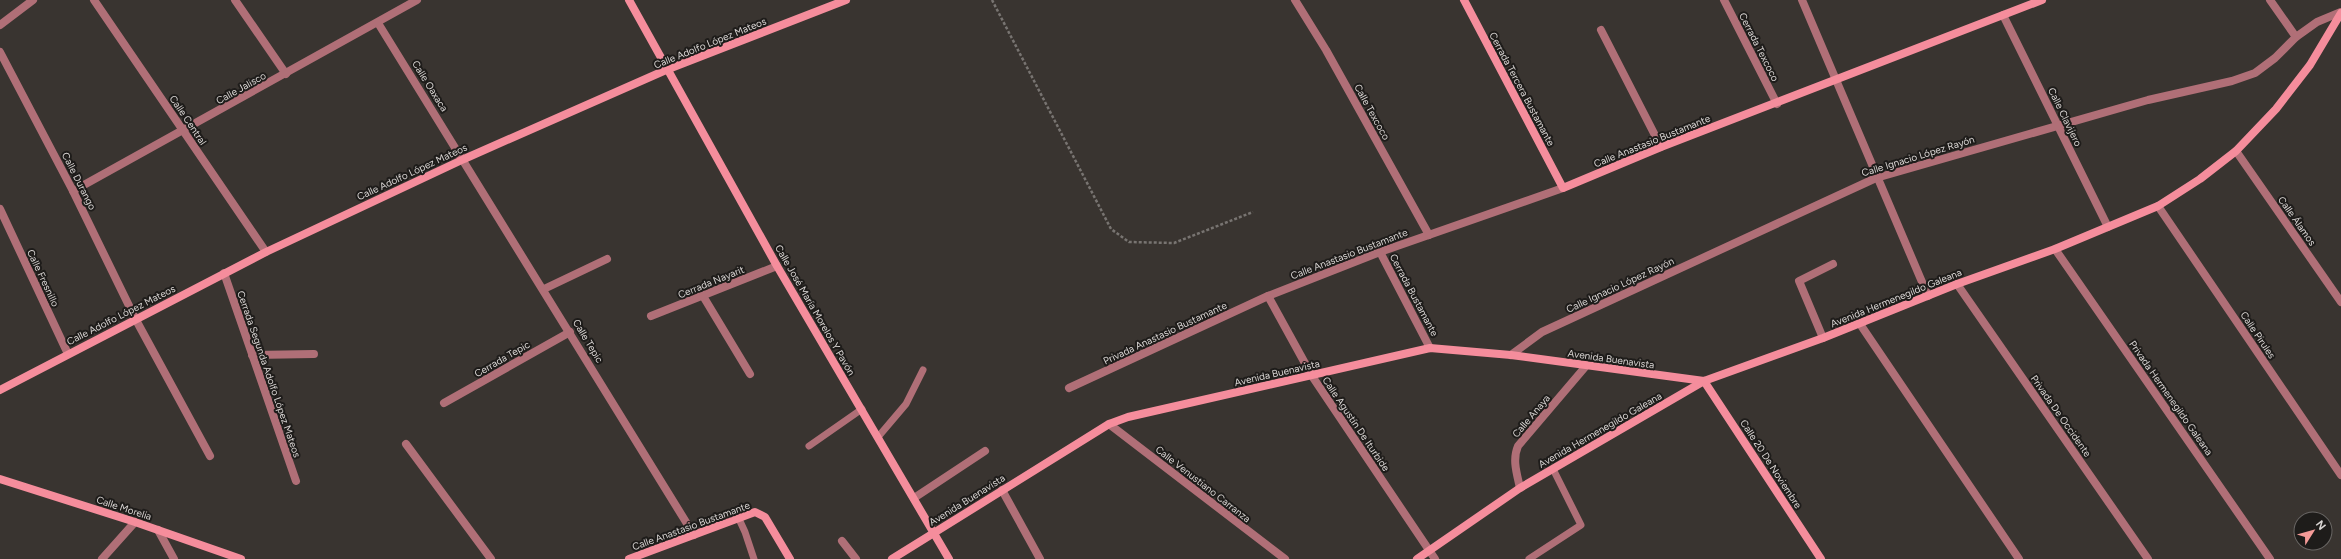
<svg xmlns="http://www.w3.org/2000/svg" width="2341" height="559" viewBox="0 0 2341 559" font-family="Figtree,sans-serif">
<rect width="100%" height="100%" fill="#393430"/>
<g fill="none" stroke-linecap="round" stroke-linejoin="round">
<!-- path -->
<path stroke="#787471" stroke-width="2.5" stroke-dasharray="3 2" stroke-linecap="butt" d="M992,0L1111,229L1129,242L1174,243L1253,212"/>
<!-- lane -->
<g stroke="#b06f77" stroke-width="7">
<path d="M878,437L906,404L923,370"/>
<path d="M809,446L862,409"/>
<path d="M739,519L745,532L754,559"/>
<path d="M1529,559L1581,525L1553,469"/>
</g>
<!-- street -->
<g stroke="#b06f77" stroke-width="8">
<path d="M94,0L266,252"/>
<path d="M235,0L286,74"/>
<path d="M1295,0L1326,50L1429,235"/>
<path d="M1724,0L1777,104"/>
<path d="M1802,0L1928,296"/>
<path d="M2270,0L2296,37"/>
<path d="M2003,15L2108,227"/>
<path d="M378,23L694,535"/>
<path d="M0,25L33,0"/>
<path d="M1601,30L1661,147"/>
<path d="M0,52L73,191L136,320L210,456"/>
<path d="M2236,151L2341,302"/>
<path d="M73,191L417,0"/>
<path d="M2158,206L2341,475"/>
<path d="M0,209L68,354"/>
<path d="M2055,249L2270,559"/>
<path d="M1380,252L1430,348"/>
<path d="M224,273L296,481"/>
<path d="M1957,284L2148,559"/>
<path d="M544,289L607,259"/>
<path d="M703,296L750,374"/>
<path d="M1268,296L1312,376L1435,559"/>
<path d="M651,316L777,266"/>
<path d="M1860,324L2019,559"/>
<path d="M1823,338L1799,281L1833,264"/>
<path d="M252,355L314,354"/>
<path d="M1511,355L1542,332L1876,178L2148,100L2232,81L2255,73L2275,58L2296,37L2317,22L2341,12"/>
<path d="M1069,388L1268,296L1380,252L1563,188"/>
<path d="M444,403L570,332"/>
<path d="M1109,424L1285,559"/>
<path d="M406,444L491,559"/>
<path d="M1520,488C1517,474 1512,460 1518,446L1586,366"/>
<path d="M1002,490L1040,559"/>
<path d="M914,498L985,451"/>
<path d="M158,530L174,559"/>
<path d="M842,541L856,559"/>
<path d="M102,559L135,522"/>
</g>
<!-- secondary -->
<g stroke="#f58d9c" stroke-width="8">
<path d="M629,0L777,266L949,559"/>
<path d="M1464,0L1563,188L1661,147L2042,0"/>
<path d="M1704,381L1821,559"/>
<path d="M0,390L266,252L464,159L666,70L846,0"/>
<path d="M0,479L135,522L241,559"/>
<path d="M629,559L755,512L765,517L790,559"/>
<path d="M892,559L1109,424L1128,417L1430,348L1511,355L1704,381"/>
<path d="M1417,559L1520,488L1704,381L1823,338L1957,284L2055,249L2158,206L2200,179L2236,151L2276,109L2310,65L2341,13"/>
</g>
</g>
<g text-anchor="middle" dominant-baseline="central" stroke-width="4" stroke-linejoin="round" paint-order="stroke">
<!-- street labels -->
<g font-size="10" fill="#d9d5d3" stroke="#1e1c1a">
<text transform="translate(710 43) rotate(-22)">Calle Adolfo López Mateos</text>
<text transform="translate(1759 47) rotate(63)">Cerrada Texcoco</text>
<text transform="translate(430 86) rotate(58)">Calle Oaxaca</text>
<text transform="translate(241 88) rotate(-29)">Calle Jalisco</text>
<text transform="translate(1522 89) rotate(62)">Cerrada Tercera Bustamante</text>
<text transform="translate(1372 112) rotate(61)">Calle Texcoco</text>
<text transform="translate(2065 117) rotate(64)">Calle Clavijero</text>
<text transform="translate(188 120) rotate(56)">Calle Central</text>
<text transform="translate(1652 141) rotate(-22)">Calle Anastasio Bustamante</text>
<text transform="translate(1918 156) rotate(-17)">Calle Ignacio López Rayón</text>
<text transform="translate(412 172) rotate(-25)">Calle Adolfo López Mateos</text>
<text transform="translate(79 181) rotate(63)">Calle Durango</text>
<text transform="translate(2297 221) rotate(55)">Calle Álamos</text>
<text transform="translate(1349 254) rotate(-21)">Calle Anastasio Bustamante</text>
<text transform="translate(43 278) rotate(65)">Calle Fresnillo</text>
<text transform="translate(711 282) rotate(-22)">Cerrada Nayarit</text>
<text transform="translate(1620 285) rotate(-25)">Calle Ignacio López Rayón</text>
<text transform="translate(1414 295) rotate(62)">Cerrada Bustamante</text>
<text transform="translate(1896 298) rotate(-22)">Avenida Hermenegildo Galeana</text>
<text transform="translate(815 310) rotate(60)">Calle José María Morelos Y Pavón</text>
<text transform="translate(121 315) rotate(-27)">Calle Adolfo López Mateos</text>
<text transform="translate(1165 333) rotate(-25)">Privada Anastasio Bustamante</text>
<text transform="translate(2258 335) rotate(56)">Calle Pirules</text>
<text transform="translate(588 341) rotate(59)">Calle Tepic</text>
<text transform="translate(502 359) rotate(-30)">Cerrada Tepic</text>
<text transform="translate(1611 359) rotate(8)">Avenida Buenavista</text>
<text transform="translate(1277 373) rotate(-13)">Avenida Buenavista</text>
<text transform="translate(269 374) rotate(71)">Cerrada Segunda Adolfo López Mateos</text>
<text transform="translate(2171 398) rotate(55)">Privada Hermenegildo Galeana</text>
<text transform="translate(1531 416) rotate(-50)">Calle Anaya</text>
<text transform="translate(2061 416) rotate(55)">Privada De Occidente</text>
<text transform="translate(1356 424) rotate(56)">Calle Agustín De Iturbide</text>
<text transform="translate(1600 430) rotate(-30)">Avenida Hermenegildo Galeana</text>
<text transform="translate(1771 464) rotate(57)">Calle 20 De Noviembre</text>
<text transform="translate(1203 484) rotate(38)">Calle Venustiano Carranza</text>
<text transform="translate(967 500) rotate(-32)">Avenida Buenavista</text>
<text transform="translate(124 508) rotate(18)">Calle Morelia</text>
<text transform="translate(691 526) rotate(-20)">Calle Anastasio Bustamante</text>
</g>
</g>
<!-- north arrow -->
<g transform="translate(2313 531) rotate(53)"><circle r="19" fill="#1e1c1a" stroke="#696664"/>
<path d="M0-3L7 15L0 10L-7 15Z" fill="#f59b98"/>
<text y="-6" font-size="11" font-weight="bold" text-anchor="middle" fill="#d9d5d3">N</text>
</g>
</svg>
